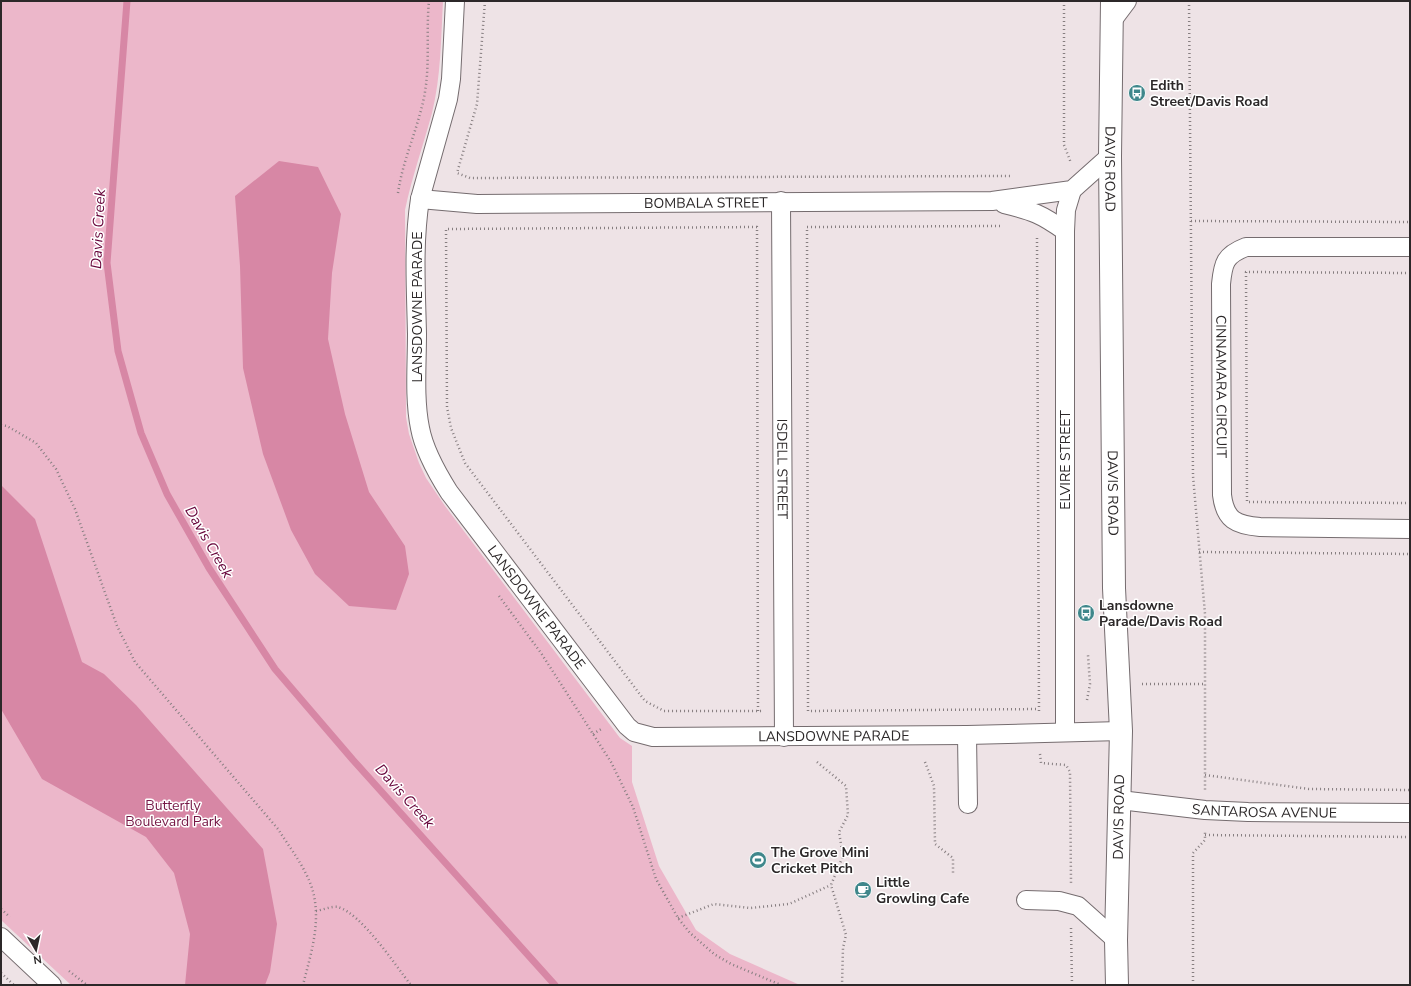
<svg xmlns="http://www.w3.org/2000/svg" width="1411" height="986" viewBox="0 0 1411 986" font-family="'Nunito Sans',sans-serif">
<rect width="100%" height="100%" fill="#eee3e6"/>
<!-- green -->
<path fill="#ecb7ca" d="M1,1H443C441,38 441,77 432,113C423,146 412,177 405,210L406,417L409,434L419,463L426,478L445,506L620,738L632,746V782L659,866L696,930L730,954L800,985H71L1,920Z"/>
<!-- water -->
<g fill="#d787a5">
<path d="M279,161L318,167L341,214L332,273L328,339L345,414L369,492L405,546L409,574L396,610L349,606L315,574L291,530L263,454L243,368L240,266L235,196Z"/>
<path d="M1,485L35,519L82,662L104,674L136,705L263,849L277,924L270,972L265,985H185L190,934L174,873L146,837L42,779L1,709Z"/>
</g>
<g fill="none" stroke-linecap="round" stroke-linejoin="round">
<!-- stream -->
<path stroke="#d787a5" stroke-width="7" d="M127,1L107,263L118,351L141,433L167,494L209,568L275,669L353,760L555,985"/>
<!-- street casing -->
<g stroke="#756c6f" stroke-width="20">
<g id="street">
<path id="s1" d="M455,1L451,79L448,99L420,199C413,244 416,289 417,334C417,365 414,398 420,428C424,450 437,473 449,492L627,726L634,732L653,737L967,735L1121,731"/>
<path d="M1112,21L1127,1"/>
<path id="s2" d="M420,199L477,204L992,201L1072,190L1110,156"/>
<path id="s3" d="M781,201L784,737"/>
<path d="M1004,204C1033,211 1041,214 1065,231"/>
<path id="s4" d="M1410,247H1246C1225,255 1223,263 1221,284L1222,495C1225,520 1236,525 1260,527L1410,529"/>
<path d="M1065,731V231L1066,210L1072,190"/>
<path d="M967,735L968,804"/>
<path id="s5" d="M1120,800L1205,810L1248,812L1410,813"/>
<path d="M1026,900L1059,901L1078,906L1116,940"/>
<path d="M1,937L52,985"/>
</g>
</g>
<!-- secondary casing -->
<g stroke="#756c6f" stroke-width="24">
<g id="secondary">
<path id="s6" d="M1112,1L1110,156L1114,588L1121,731L1116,940L1117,985"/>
</g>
</g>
<!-- path -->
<g stroke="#867e80" stroke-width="2.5" stroke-dasharray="1 3" stroke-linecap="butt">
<path d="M485,1L477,104L457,173L470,178L1010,176"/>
<path d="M1064,1V145L1071,163"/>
<path d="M1189,1L1193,476L1205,614V790"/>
<path d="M398,193C403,158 419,127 425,92C430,62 426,31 429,1"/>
<path d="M1191,221L1410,222"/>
<path d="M1000,226L807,227L808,711L1039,709"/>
<path d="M1037,238L1039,713"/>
<path d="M1410,273L1246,272L1247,502L1410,503"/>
<path d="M1,425L7,426L36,443L56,469L75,509L117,626L135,662L278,829C290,848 305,867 312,888C322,921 311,953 303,985"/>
<path d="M1199,552L1410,554"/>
<path d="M499,596L541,653L611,762L633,807L656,879L678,918L690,933L714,954L731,964L781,985"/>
<path d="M1142,684H1205"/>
<path d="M1087,700L1090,684L1088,655"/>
<path d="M758,711L757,227L446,229L447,407L451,428L465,463L645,701L664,711H764"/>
<path d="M593,734L603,728"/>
<path d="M1040,754L1041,763L1066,765L1070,772L1071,883"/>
<path d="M817,762L846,786L848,815L839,832L843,856L831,885L846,935L843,948L842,985"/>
<path d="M925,762L934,786L935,844L953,858V875"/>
<path d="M1205,775L1309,789L1410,790"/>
<path d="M1205,835L1410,837"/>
<path d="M1,909L10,917"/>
<path d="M316,911C322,910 332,906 338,907C362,914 395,965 411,985"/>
<path d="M678,918L714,904L750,908L789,904L831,885"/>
<path d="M1071,928L1072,985"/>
<path d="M69,971L87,985"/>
<path d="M1,973L14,985"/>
<path d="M1193,985V853L1205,840V831"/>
</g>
<!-- street -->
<use href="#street" stroke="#fff" stroke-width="18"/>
<!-- secondary -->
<use href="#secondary" stroke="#fff" stroke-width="22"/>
</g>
<!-- icons -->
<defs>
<g id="bus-disc" transform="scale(0.9)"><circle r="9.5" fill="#3f878b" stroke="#fff"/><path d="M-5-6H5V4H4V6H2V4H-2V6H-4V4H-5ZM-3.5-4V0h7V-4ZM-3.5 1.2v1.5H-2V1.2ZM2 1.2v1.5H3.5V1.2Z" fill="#fff"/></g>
<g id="stadium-disc" transform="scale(0.9)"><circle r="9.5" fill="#3f878b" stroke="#fff"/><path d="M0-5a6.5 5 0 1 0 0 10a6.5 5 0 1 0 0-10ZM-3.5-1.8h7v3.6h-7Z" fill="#fff"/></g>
<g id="cafe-disc" transform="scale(0.9)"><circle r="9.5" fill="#3f878b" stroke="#fff"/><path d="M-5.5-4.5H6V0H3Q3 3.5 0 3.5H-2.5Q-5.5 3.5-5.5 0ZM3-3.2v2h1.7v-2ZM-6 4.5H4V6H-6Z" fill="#fff"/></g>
</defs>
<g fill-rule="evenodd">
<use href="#bus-disc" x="1137" y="93"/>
<use href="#bus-disc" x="1086" y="613"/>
<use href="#stadium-disc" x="758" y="860"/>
<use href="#cafe-disc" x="863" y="890"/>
</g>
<g text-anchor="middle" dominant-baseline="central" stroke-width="3" stroke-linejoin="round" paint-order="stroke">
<!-- poi labels -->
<g font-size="14" font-weight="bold" fill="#2c2829" stroke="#fff" text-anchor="start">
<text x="1150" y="85">Edith<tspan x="1150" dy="16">Street/Davis Road</tspan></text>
<text x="1099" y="605">Lansdowne<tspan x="1099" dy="16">Parade/Davis Road</tspan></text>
<text x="771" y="852">The Grove Mini<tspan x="771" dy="16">Cricket Pitch</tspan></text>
<text x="876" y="882">Little<tspan x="876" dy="16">Growling Cafe</tspan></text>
</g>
<!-- street labels -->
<g font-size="14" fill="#2c2829" stroke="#fff">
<text stroke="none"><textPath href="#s6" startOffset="168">DAVIS ROAD</textPath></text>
<text stroke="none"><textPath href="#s2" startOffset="286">BOMBALA STREET</textPath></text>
<text transform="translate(417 307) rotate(-90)">LANSDOWNE PARADE</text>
<text stroke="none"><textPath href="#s4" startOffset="315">CINNAMARA CIRCUIT</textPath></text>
<text transform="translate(1065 460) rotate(-90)">ELVIRE STREET</text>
<text stroke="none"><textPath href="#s3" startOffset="268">ISDELL STREET</textPath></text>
<text stroke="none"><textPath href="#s6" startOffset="492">DAVIS ROAD</textPath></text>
<text stroke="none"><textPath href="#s1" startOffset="647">LANSDOWNE PARADE</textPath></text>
<text stroke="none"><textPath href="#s1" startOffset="1006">LANSDOWNE PARADE</textPath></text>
<text stroke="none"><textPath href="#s5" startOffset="145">SANTAROSA AVENUE</textPath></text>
<text transform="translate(1119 817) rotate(-89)">DAVIS ROAD</text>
</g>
<!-- park labels -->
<g font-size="14" fill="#761846" stroke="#fff">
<text x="173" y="805">Butterfly<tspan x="173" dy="16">Boulevard Park</tspan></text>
</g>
<!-- water labels -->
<g font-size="15" font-style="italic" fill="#660339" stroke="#fff">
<text transform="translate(98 229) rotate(-87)">Davis Creek</text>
<text transform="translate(209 542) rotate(60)">Davis Creek</text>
<text transform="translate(405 796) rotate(48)">Davis Creek</text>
</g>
</g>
<!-- border -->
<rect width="1411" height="986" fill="none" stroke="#2c2829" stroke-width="4"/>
<!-- north arrow -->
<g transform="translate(36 950) rotate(171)" stroke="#ffffff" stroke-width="3" paint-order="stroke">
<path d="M0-3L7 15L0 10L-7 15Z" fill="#2c2829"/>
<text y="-6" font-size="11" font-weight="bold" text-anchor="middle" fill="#2c2829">N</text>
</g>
</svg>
